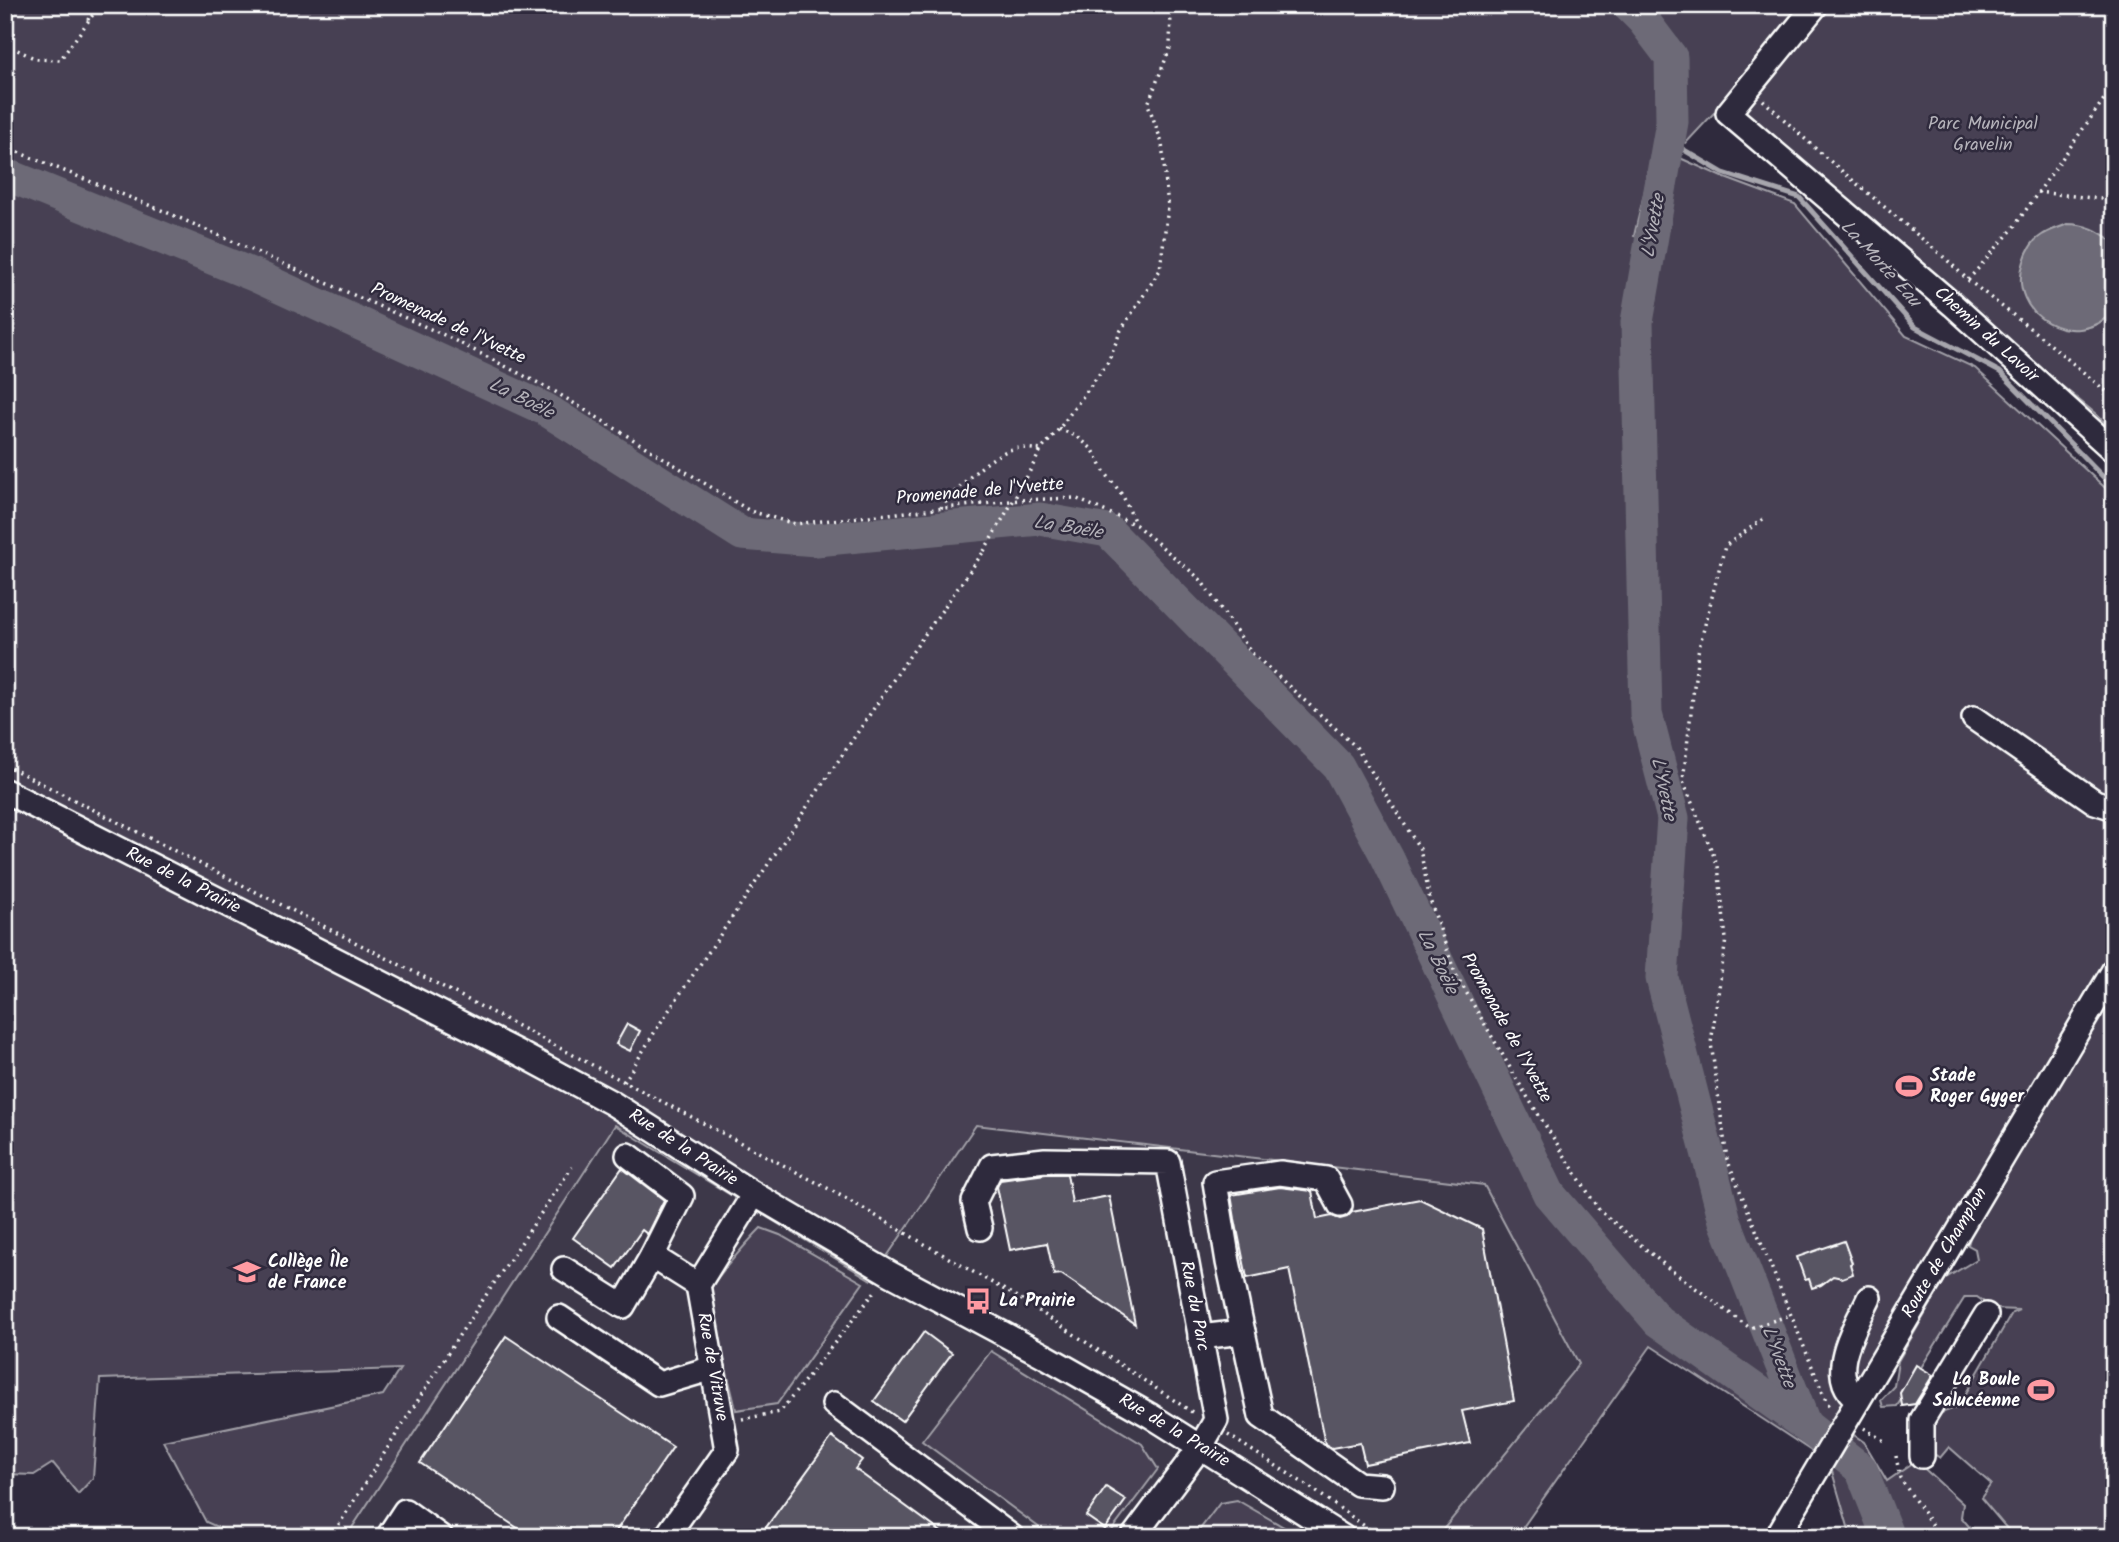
<svg xmlns="http://www.w3.org/2000/svg" width="2119" height="1542" viewBox="0 0 2119 1542" font-family="Kalam,sans-serif">
<rect width="100%" height="100%" fill="#2f2a3d"/>
<filter id="ink" filterUnits="userSpaceOnUse"><feTurbulence type="fractalNoise" baseFrequency=".0143" numOctaves="2"/><feDisplacementMap in="SourceGraphic" scale="14" xChannelSelector="R" yChannelSelector="G"/><feConvolveMatrix kernelMatrix="1 2 1 2 8 2 1 2 1" color-interpolation-filters="sRGB"/></filter>
<g filter="url(#ink)">
<!-- built -->
<path fill="#3c3749" d="M615,1124L870,1280L976,1125L1484,1185L1580,1364L1437,1537H346Z"/>
<!-- green -->
<g fill="#464152" stroke="#a2a0a8" stroke-width="2">
<path d="M5,5H1619C1630,16 1644,28 1651,42C1675,87 1645,187 1634,236L1661,242L1680,158L1725,178L1795,204L1906,336L1975,368L2114,496V947L1813,1452L1651,1346L1516,1537H1437L1579,1364L1484,1185L976,1125L871,1280L615,1125L346,1537H235V1535L206,1522L163,1441L383,1395L400,1369L100,1379L93,1478L78,1494L53,1463L34,1475L5,1474Z"/>
<path d="M1632,5H1806L1754,70L1686,143L1679,138L1680,52Z"/>
<path d="M1820,5H2114V432L2096,414L1932,279L1746,112L1745,98Z"/>
<path d="M2114,989V1537H2014L1981,1498L1991,1484L1949,1447L1940,1458L1927,1449L1933,1416L1958,1407L2012,1313L2019,1310L1994,1309L1977,1297H1965L1897,1406L1883,1407L1881,1400L1894,1386L1898,1361L1946,1278L1977,1259L1975,1249L1968,1245L1971,1234Z"/>
<path d="M761,1228L780,1235L863,1283L777,1404L736,1410C732,1389 707,1303 712,1287C716,1277 752,1237 761,1228Z"/>
<path d="M991,1351L1142,1444L1158,1469L1107,1537H1052L922,1441Z"/>
<path d="M1854,1435L1864,1442L1887,1481L1916,1461L1963,1504L1961,1517L1978,1537H1851L1831,1468Z"/>
<path d="M1237,1500L1294,1533L1295,1537H1279L1271,1530L1266,1537H1194L1220,1503Z"/>
</g>
<!-- water -->
<path fill="#6d6a77" stroke="#a7a6ad" stroke-width="2" d="M2067,224C2086,224 2099,230 2114,243V310C2077,354 2005,316 2024,261C2027,251 2033,240 2042,235C2050,230 2059,228 2067,224Z"/>
<g fill="none" stroke-linecap="round" stroke-linejoin="round">
<!-- stream -->
<g stroke="#a7a6ad" stroke-width="5">
<path d="M1643,20L1650,5"/>
<path d="M1669,141L1723,173L1799,197L1915,327L2000,372L2114,488"/>
</g>
<!-- river -->
<g stroke="#6d6a77" stroke-width="33">
<path d="M1628,5L1643,20L1671,57L1672,122L1637,322L1646,714L1673,818L1662,978L1725,1221L1805,1425"/>
<path d="M5,174L256,276L545,409L742,534L816,540L1040,519L1108,531L1338,766L1387,857L1549,1194L1658,1321L1805,1425L1861,1469L1888,1537"/>
</g>
</g>
<!-- building -->
<g fill="#595564" stroke="#fff" stroke-width="2">
<path d="M627,1024L640,1031L630,1051L616,1044Z"/>
<path d="M622,1168L664,1200L647,1234L642,1230L615,1268L573,1238Z"/>
<path d="M1046,1174H1067L1072,1203L1109,1196L1135,1324L1061,1274L1054,1275L1047,1243L1010,1250L997,1187L1000,1180Z"/>
<path d="M1280,1187L1312,1191L1317,1219L1332,1216L1340,1219L1347,1217L1352,1212L1420,1199L1482,1229L1514,1401L1462,1411L1470,1443L1365,1464L1360,1443L1332,1448L1325,1444L1289,1269L1247,1278L1235,1219L1231,1195Z"/>
<path d="M1844,1241L1852,1263L1850,1264L1853,1274L1842,1278L1833,1276L1821,1285L1812,1288L1809,1279L1805,1280L1797,1257Z"/>
<path d="M924,1332L952,1353L902,1421L874,1401Z"/>
<path d="M506,1336L673,1447L612,1537H531L420,1463Z"/>
<path d="M1916,1365L1933,1375L1915,1404L1902,1406L1900,1393Z"/>
<path d="M832,1437L862,1460L855,1469L948,1537H759Z"/>
<path d="M1106,1487L1126,1500L1105,1529L1086,1516Z"/>
</g>
<g fill="none" stroke-linecap="round" stroke-linejoin="round">
<!-- minor casing -->
<g stroke="#fff" stroke-width="28">
<g id="minor">
<path d="M1816,5L1728,113L1953,305L2114,451"/>
<path d="M1974,718L2095,802L2114,808"/>
<path d="M5,791L519,1053L612,1103L754,1194L889,1273L1045,1356L1151,1416L1343,1537"/>
<path d="M1340,1205L1326,1179L1280,1173L1215,1182L1228,1262L1261,1416L1358,1484L1382,1486"/>
<path d="M980,1228L974,1202L992,1166L1045,1160L1168,1162L1216,1420L1201,1446L1133,1537"/>
<path d="M652,1256L698,1285"/>
<path d="M564,1269L623,1306L652,1256L682,1196L628,1155"/>
<path d="M559,1317L659,1384L713,1368"/>
<path d="M1200,1337L1243,1332"/>
<path d="M1858,1400C1824,1375 1855,1328 1869,1298"/>
<path d="M834,1404L1012,1537"/>
<path d="M1922,1456V1420L1986,1315"/>
<path d="M388,1537L405,1511L441,1537"/>
<path d="M666,1537L727,1450L698,1285L754,1194"/>
<path d="M1777,1537L2114,970"/>
</g>
</g>
<!-- path -->
<g stroke="#fff" stroke-width="3.5" stroke-dasharray="2 5" stroke-linecap="butt">
<path d="M88,20L93,5"/>
<path d="M5,44L36,59L60,60L100,5"/>
<path d="M1763,100L1817,150L1946,259L1968,280L2045,340L2114,398"/>
<path d="M5,147L166,212L444,335L554,391L750,511L795,524L1019,500L1075,498L1136,525L1200,579L1252,653L1356,747L1420,849L1430,900L1455,973L1523,1090L1599,1210L1667,1267L1750,1328L1791,1315"/>
<path d="M2037,192L2101,199L2114,198"/>
<path d="M1968,280L2011,231L2114,85"/>
<path d="M1059,429L1078,437L1093,450L1104,471L1123,496L1135,523"/>
<path d="M1023,484L1041,450L1059,429L1108,362L1121,330L1160,270L1168,207L1162,143L1148,104L1170,48L1171,9L1166,5"/>
<path d="M941,508C955,490 990,454 1013,449C1022,447 1032,449 1041,450"/>
<path d="M1763,519L1725,546L1698,652L1683,781L1718,866L1726,939L1711,1043L1727,1159L1827,1403L1831,1407"/>
<path d="M5,765L430,980L829,1189L1022,1300L1195,1414"/>
<path d="M624,1082L659,1025L906,661L984,551"/>
<path d="M742,1419L780,1412L877,1289"/>
<path d="M1864,1428L1884,1441"/>
<path d="M1228,1435L1314,1490L1380,1537"/>
<path d="M1896,1456L1900,1478L1940,1537"/>
<path d="M331,1537L460,1334L572,1167"/>
</g>
<!-- minor -->
<use href="#minor" stroke="#2f2a3d" stroke-width="23"/>
<!-- path-bridge -->
<path stroke="#fff" stroke-width="3.5" stroke-dasharray="2 5" stroke-linecap="butt" d="M984,551L1023,484"/>
</g>
</g>
<!-- icons -->
<defs>
<g id="stadium-bare" transform="scale(2.1)"><path d="M0-5a6.5 5 0 1 0 0 10a6.5 5 0 1 0 0-10ZM-3.5-1.8h7v3.6h-7Z" fill="#ff9aa2" stroke="#2f2a3d" stroke-width="2.5" paint-order="stroke"/></g>
<g id="school-bare" transform="scale(2.1)"><path d="M0-5L7-2L0 1L-7-2ZM-4 1L0 2.5L4 1V4Q0 6-4 4Z" fill="#ff9aa2" stroke="#2f2a3d" stroke-width="2.5" paint-order="stroke"/></g>
<g id="bus-bare" transform="scale(2.1)"><path d="M-5-6H5V4H4V6H2V4H-2V6H-4V4H-5ZM-3.5-4V0h7V-4ZM-3.5 1.2v1.5H-2V1.2ZM2 1.2v1.5H3.5V1.2Z" fill="#ff9aa2" stroke="#2f2a3d" stroke-width="2.5" paint-order="stroke"/></g>
</defs>
<g fill-rule="evenodd">
<use href="#stadium-bare" x="1909" y="1086"/>
<use href="#school-bare" x="247" y="1272"/>
<use href="#bus-bare" x="978" y="1301"/>
<use href="#stadium-bare" x="2041" y="1390"/>
</g>
<g text-anchor="middle" dominant-baseline="central" stroke-width="5" stroke-linejoin="round" paint-order="stroke">
<!-- park labels -->
<g font-size="18" fill="#b5b3ba" stroke="#2f2a3d">
<text x="1983" y="124">Parc Municipal<tspan x="1983" dy="21">Gravelin</tspan></text>
</g>
<!-- street labels -->
<g font-size="18" fill="#fff" stroke="#2f2a3d">
<text transform="translate(448 324) rotate(25)">Promenade de l'Yvette</text>
<text transform="translate(1986 335) rotate(42)">Chemin du Lavoir</text>
<text transform="translate(980 492) rotate(-5)">Promenade de l'Yvette</text>
<text transform="translate(183 881) rotate(27)">Rue de la Prairie</text>
<text transform="translate(1506 1028) rotate(61)">Promenade de l'Yvette</text>
<text transform="translate(683 1148) rotate(33)">Rue de la Prairie</text>
<text transform="translate(1945 1253) rotate(-59)">Route de Champlan</text>
<text transform="translate(1194 1306) rotate(79)">Rue du Parc</text>
<text transform="translate(712 1367) rotate(80)">Rue de Vitruve</text>
<text transform="translate(1174 1431) rotate(31)">Rue de la Prairie</text>
</g>
<!-- poi labels -->
<g font-size="18" font-weight="bold" fill="#fff" stroke="#2f2a3d" text-anchor="start">
<text x="1930" y="1076">Stade<tspan x="1930" dy="21">Roger Gyger</tspan></text>
<text x="268" y="1262">Collège Île<tspan x="268" dy="21">de France</tspan></text>
<text x="999" y="1301">La Prairie</text>
<text x="2020" y="1380" text-anchor="end">La Boule<tspan x="2020" dy="21">Salucéenne</tspan></text>
</g>
<!-- water labels -->
<g font-size="19" font-style="italic" fill="#b6b4bb" stroke="#2f2a3d">
<text transform="translate(1654 226) rotate(-80)">L'Yvette</text>
<text transform="translate(1880 264) rotate(48)">La Morte Eau</text>
<text transform="translate(521 399) rotate(26)">La Boële</text>
<text transform="translate(1068 528) rotate(9)">La Boële</text>
<text transform="translate(1663 789) rotate(78)">L'Yvette</text>
<text transform="translate(1437 962) rotate(64)">La Boële</text>
<text transform="translate(1778 1357) rotate(69)">L'Yvette</text>
</g>
</g>
<!-- margin -->
<rect width="2119" height="1542" fill="none" stroke="#2f2a3d" stroke-width="28"/>
<rect x="14" y="14" width="2091" height="1514" fill="none" stroke="#fff" stroke-width="2.5" filter="url(#ink)"/>
</svg>
